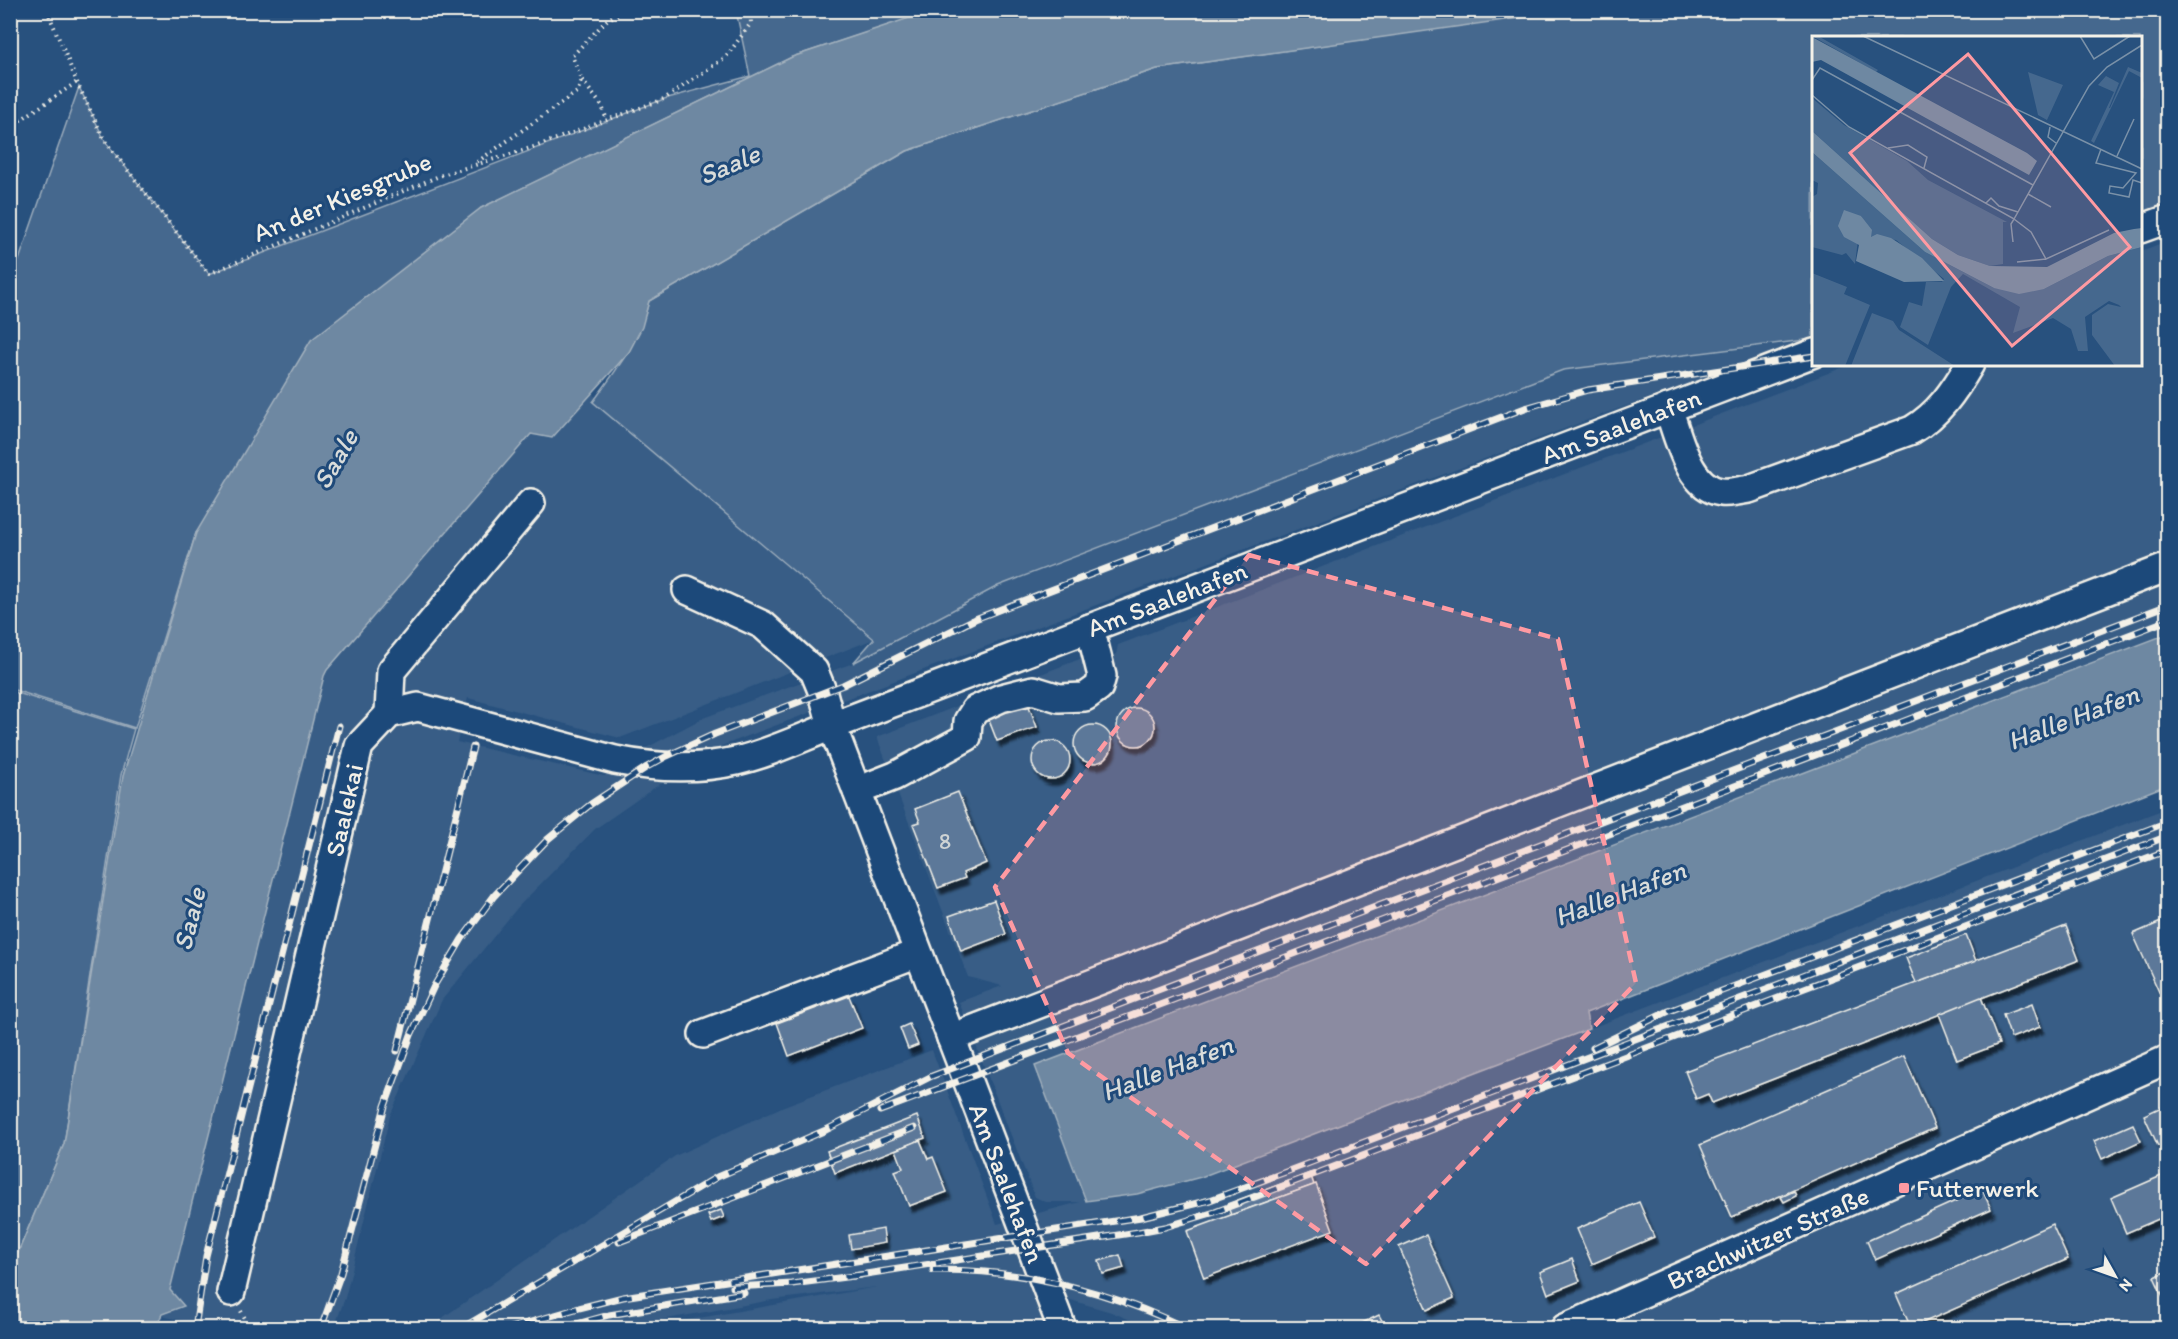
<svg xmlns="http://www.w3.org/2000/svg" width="2178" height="1339" viewBox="0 0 2178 1339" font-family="Itim,sans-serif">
<defs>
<filter id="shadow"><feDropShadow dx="3.5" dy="6" stdDeviation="1.5" flood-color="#0009"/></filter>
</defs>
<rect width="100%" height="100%" fill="#28517e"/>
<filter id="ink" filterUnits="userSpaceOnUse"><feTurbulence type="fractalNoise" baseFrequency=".0167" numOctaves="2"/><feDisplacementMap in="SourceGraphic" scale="12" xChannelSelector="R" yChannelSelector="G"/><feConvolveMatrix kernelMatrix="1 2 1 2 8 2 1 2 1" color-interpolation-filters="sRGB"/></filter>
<g filter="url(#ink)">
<!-- built -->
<g fill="#375d86">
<path d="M2167,241V634L1035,1066L1085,1201L1137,1194L1201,1177L2167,808V1328H1150L1111,1312L1030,1288L1045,1328H641L877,1287L772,1300L661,1320L629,1328H430L445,1316L675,1156L784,1106L932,1050L997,1224L1080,1202H1046L1035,1197L959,1002L1002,986L968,977L896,789L891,763L886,761L877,737L1080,659L1087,665L1099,662L1116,655L1118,645L1849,365L2140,364L2141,251Z"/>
<path d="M1808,341L1604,414L724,745L654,788L595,829L518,907L442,1000L390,1116L345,1298L334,1328H184L185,1321L132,1310L296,651L550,357L874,639L620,738L468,698L457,742L604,776L648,747L703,718L853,663L998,586L1563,370Z"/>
</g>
<!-- green -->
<g fill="#45688e" stroke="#9cacbb" stroke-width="1.5">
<path d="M1568,10L2167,11V205L2141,216L2140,38H1814L1813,339L1563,370L998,586L853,663L874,639L593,402C618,367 638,344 649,301L907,151L1157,69Z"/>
<path d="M736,11H933L792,57L481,208L196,533L135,728L11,689V283L79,87L105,141L209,274L664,99L750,76Z"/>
<path d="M11,691L134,729L121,775L64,1144L11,1269Z"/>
</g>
<!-- water -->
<g fill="#6e88a2" stroke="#a4b2be" stroke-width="1.5">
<path d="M933,10L1568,11L1157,69L907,151L649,301L642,327L629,352L552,438L531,434L327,670L324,676L170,1290L184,1306L162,1314L156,1328H11V1269L64,1144L123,776L196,533L311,340L481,208L792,57Z"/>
<path d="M2167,634V785L1586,1013L1589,1029L1201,1177L1137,1194L1086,1201L1035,1066Z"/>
</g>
<!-- building -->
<g fill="#5b7899" stroke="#f4f1e8" stroke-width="1.5" filter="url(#shadow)">
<path d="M1025,696L1037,727L997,741L985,710Z"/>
<circle cx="1136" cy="727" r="19"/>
<circle cx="1093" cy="744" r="19"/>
<circle cx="1051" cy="760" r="19"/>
<path d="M958,792L986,863L963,873L965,878L938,888L913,824L920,822L915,809Z"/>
<path d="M994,900L1006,934L961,951L949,916Z"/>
<path d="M2168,919V1012L2133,934Z"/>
<path d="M2066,926L2079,960L1712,1103L1708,1094L1696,1099L1685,1071Z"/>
<path d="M1966,935L1976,961L1916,983L1906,958Z"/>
<path d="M849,996L862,1028L789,1056L777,1023Z"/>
<path d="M1981,997L1999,1044L1957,1060L1939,1014Z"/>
<path d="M2032,1004L2040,1027L2011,1038L2003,1015Z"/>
<path d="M909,1024L918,1045L908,1049L900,1028Z"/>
<path d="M1904,1056L1935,1128L1732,1217L1700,1145Z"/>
<path d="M2168,1104V1141L2158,1146L2144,1115Z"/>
<path d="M917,1116L925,1138L835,1173L827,1151Z"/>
<path d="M2133,1124L2141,1141L2102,1159L2094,1141Z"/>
<path d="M920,1140L928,1159L933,1157L947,1192L909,1206L895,1171L903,1168L896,1150Z"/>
<path d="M1310,1173L1314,1185L1231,1215L1227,1204Z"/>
<path d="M2168,1173V1215L2126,1233L2111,1198Z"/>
<path d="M1316,1184L1333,1230L1204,1278L1187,1231Z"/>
<path d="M1982,1189L1991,1209L1875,1260L1867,1241Z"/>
<path d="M1794,1191L1796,1196L1784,1202L1781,1197Z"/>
<path d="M1639,1202L1654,1237L1592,1264L1577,1229Z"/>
<path d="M721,1210L724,1217L711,1222L708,1215Z"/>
<path d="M2052,1224L2068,1259L1911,1328L1896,1294Z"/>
<path d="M883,1229L885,1243L851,1249L849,1235Z"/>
<path d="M1426,1235L1454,1298L1427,1310L1399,1247Z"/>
<path d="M1120,1255L1124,1268L1103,1274L1099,1261Z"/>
<path d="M1572,1259L1580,1281L1548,1294L1540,1272Z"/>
<path d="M2168,1271V1307L2154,1277Z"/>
<path d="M1379,1315L1386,1328H1352Z"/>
<path d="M1121,1321L1131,1325L1129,1328L1119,1327Z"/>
</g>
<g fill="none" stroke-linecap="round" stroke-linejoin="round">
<!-- minor casing -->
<g stroke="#f4f1e8" stroke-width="32">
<g id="minor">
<path d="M2140,229L2168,219"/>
<path d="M1668,408C1678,435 1688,487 1721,492C1730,493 1739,491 1749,489L1912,430C1939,414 1954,391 1970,364"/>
<path d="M389,714L391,671L531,503"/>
<path d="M857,791L895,776L967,737L968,721L975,710L1001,698L1033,690L1059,698L1085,697L1099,687L1102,676L1090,628"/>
<path d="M703,1034L918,953"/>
<path d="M951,1038L2168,567"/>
<path d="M231,1292L359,746L389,714L418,707L615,760C655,768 695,770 736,761C768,754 801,738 832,726L823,693L814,671L763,625L687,590"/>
<path d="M1062,1328L832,726L1814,353"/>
<path d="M1565,1328L2168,1059"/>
</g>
</g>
<!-- path -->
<g stroke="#f4f1e8" stroke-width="4" stroke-dasharray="1.5 4.5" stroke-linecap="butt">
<path d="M47,10L79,87L105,141L209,274L439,176L537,146L664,99L726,57L751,23L750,10"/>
<path d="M582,80L602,106L607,120"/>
<path d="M10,127L77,82"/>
<path d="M477,162L577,92L582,80L572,56L607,20L623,10"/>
<path d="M241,1311L250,1328"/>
</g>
<!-- minor -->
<use href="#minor" stroke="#1f4a7a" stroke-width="27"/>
<!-- rail casing -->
<g stroke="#f4f1e8" stroke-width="7">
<g id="rail">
<path d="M1593,1048L1669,1011L2168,822"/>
<path d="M397,1051L473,747"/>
<path d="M880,1111L1463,890L2168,620"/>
<path d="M619,1242L914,1128"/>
<path d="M933,1270C1021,1269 1107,1290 1186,1328"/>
<path d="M853,1276L1138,1232L1165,1227L1215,1212L2168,850"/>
<path d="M733,1287L792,1284L861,1275"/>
<path d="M195,1328L206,1256L339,726"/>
<path d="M321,1328L341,1273L385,1106L411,1035L434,986L462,939L494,896L548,839L591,804L647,767L667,756L715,734L843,685L975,619L1525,408L1588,390L1814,356"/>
<path d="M462,1328L717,1177L826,1130L932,1076L2168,605"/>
<path d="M510,1328L579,1308L623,1297L1141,1217L1210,1200L1291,1170L2168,836"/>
<path d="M562,1328L609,1315L744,1293"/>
</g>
</g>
<!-- rail -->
<use href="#rail" stroke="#1f4a7a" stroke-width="4.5" stroke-dasharray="14" stroke-linecap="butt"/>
</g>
</g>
<!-- marked area -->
<path fill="#ff9aa2" fill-opacity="0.2" stroke="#ff9aa2" stroke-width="4.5" stroke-dasharray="12 8" stroke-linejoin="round" d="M1249,555L1558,639L1636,983L1366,1264L1068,1053L995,887Z"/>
<!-- markers -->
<rect fill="#ff9aa2" stroke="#1f4a7a" stroke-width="2" x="1898" y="1182" width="12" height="12" rx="3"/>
<g text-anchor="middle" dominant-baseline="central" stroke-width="6" stroke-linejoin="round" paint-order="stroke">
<!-- number labels -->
<g font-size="22" fill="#ced3d4">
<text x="945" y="841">8</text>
</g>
<!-- street labels -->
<g font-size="26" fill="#f4f1e8" stroke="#1f4a7a">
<text transform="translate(342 197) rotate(-23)">An der Kiesgrube</text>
<text transform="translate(1621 426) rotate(-21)">Am Saalehafen</text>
<text transform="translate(1167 599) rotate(-21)">Am Saalehafen</text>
<text transform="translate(344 810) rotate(-77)">Saalekai</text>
<text transform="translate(1007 1183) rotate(69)">Am Saalehafen</text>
<text transform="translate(1768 1238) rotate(-24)">Brachwitzer Straße</text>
</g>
<!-- poi labels -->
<g font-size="26" fill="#f4f1e8" stroke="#1f4a7a" text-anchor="start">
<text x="1916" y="1188">Futterwerk</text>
</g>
<!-- water labels -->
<g font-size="27" font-style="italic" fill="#d9dcda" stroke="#1f4a7a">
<text transform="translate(729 164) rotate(-23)">Saale</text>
<text transform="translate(335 459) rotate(-60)">Saale</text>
<text transform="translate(2073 717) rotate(-21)">Halle Hafen</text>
<text transform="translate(1620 893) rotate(-21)">Halle Hafen</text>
<text transform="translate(189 919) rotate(-76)">Saale</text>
<text transform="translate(1167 1068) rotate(-21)">Halle Hafen</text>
</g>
</g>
<!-- overview -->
<g transform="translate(1812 36)">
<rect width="330" height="330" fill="#28517e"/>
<path d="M0,0H6L66,34L64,36ZM316,31L330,37V42L317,35L282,107L279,105L302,56L286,49L294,40L307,47L297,72H298ZM216,36L251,49L235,84L226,79ZM0,62L32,89L95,125L116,144L195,186H191V228L178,230L146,219L120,203L0,95ZM0,116L113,216L182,252L232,253L296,220L330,211V330H303L280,299V279L296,268L309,271L307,269L297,265L273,281L276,315H266L259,293L241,282L201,297L208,271L151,238L139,251L116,309L88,291L97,266L110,270L114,246H130L132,243L84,204L59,201L49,180L43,228L34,217L30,219L0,211V161L5,158L6,147L0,144ZM0,237L35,251L32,258L58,269L33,330H0ZM60,277L81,285L87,294L143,330H39Z" fill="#45688e"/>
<path d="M0,1L215,117L225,125L217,139L9,24L0,26ZM0,95L120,203L146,219L178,230L235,231L302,197L322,193L330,192V211L296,220L232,253L207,258L182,252L113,216L0,116ZM32,174L49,180L60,194L59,201L65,198L79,202L110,222L132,245L92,246L44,225L47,209L32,201L26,190Z" fill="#6e88a2"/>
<path fill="none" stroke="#7a91a8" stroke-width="1.5" d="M51,0L330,133M268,0L282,23L318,0M0,44L8,32L221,149M0,59L37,91L202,183L277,50L295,31L330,9M238,91L236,101L244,107M76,112L96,109L115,121L112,132M289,113L284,127L324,137L311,152L298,150L297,157L317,161L321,144L330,147M305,120L322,83M216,158L239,171M174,167L179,162L187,170L206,176M201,206L199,188L202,183L219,196L234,223L297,194M205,226L234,223"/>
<path fill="#ff9aa2" fill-opacity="0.15" stroke="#ff9aa2" stroke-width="3" d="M156,18L318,211L200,310L38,117Z"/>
<rect width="330" height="330" fill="none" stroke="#f4f1e8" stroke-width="3"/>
</g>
<!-- margin -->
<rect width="2178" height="1339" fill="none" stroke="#1f4a7a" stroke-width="36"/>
<rect x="18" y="18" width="2142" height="1303" fill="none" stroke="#f4f1e8" stroke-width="2" filter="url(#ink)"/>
<!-- north arrow -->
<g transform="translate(2115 1276) rotate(130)" stroke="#1f4a7a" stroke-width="4.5" paint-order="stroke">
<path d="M0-4.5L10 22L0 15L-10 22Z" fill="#f4f1e8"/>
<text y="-9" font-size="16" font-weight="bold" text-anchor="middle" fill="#f4f1e8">N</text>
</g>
</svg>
